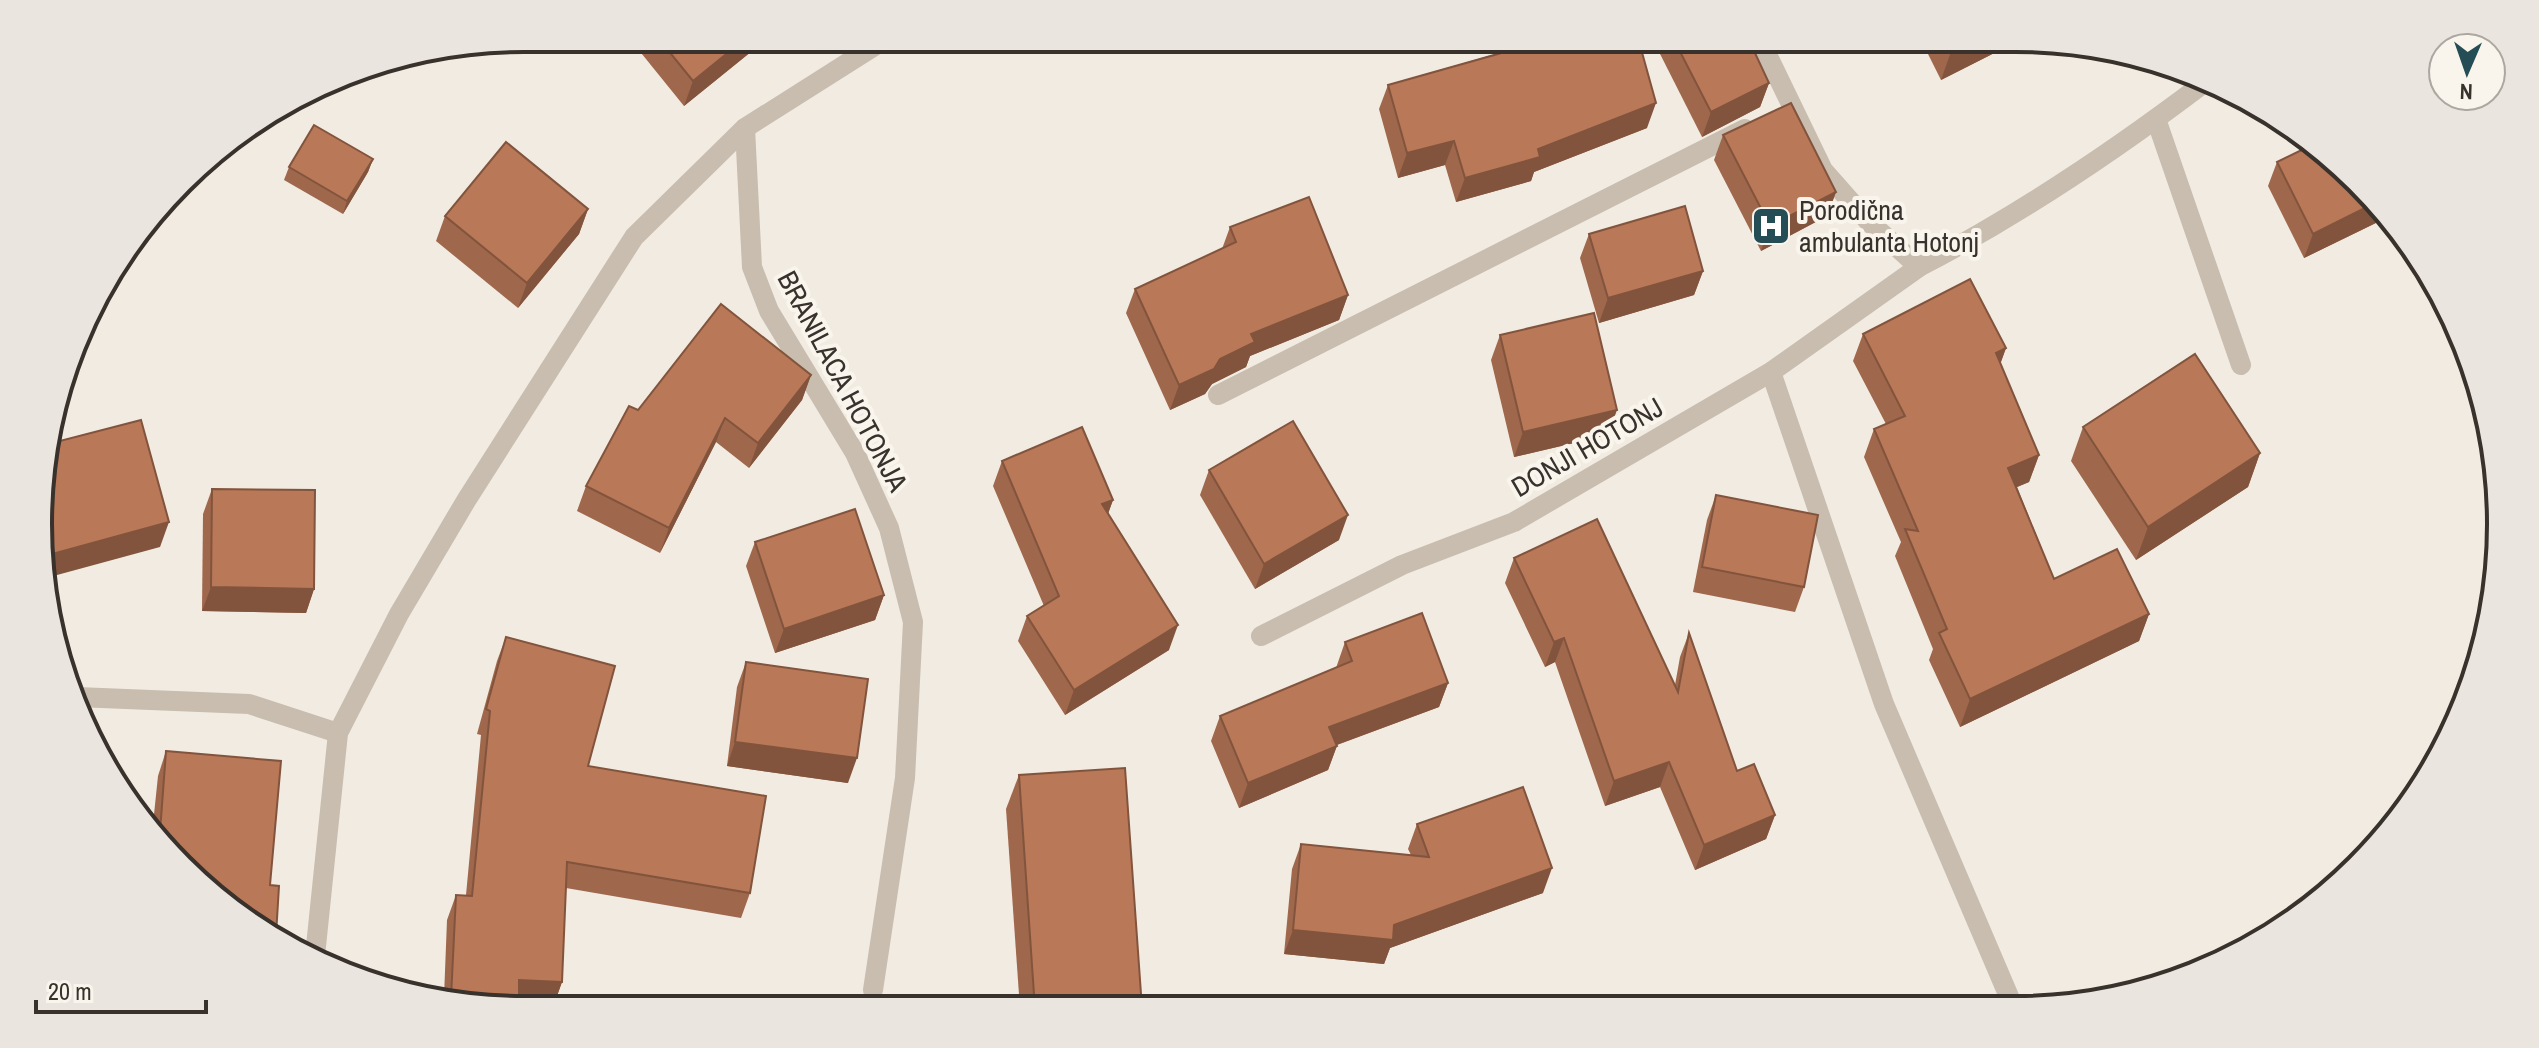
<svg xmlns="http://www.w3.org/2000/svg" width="2539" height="1048" viewBox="0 0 2539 1048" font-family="'Archivo Narrow',sans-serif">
<rect width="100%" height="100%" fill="#f1ebe1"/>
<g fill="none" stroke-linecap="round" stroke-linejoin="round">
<!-- lane -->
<g stroke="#c8bdae" stroke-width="20">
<path d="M2156,119L2241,365"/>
<path d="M1771,372L1884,704L2013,1006"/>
</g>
<!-- street -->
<g stroke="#c8bdae" stroke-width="20">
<path d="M1759,38L1823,170L1868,221L1919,267C2021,214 2113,152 2204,83"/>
<path d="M745,128L752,267L769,311L855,453L889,528L913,622L905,778L873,990"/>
<path d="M1218,395L1745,129"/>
<path d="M1261,636L1402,565L1514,522L1771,372L1919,267"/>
<path d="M77,697L249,704L338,733"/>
<path d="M315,956L338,733L399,614L467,499L634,237L745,128L887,38"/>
<path d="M1933,1006H1945"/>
</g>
</g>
<!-- wall -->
<g fill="#9f674b">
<path d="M629,38H757L752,51L684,106Z"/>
<path d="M1496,38H1638L1647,128L1534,172L1531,181L1456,202L1445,165L1398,178L1379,109L1388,85L1502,52Z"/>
<path d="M1652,38H1748L1769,83L1760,107L1702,137Z"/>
<path d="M1920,38H2015L2022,39L1941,80Z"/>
<path d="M1723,135L1836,192L1827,216L1761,251L1714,160Z"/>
<path d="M373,159L368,172L343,214L284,180L289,167Z"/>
<path d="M2277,162L2382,220L2304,258L2268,186Z"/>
<path d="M588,209L579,234L518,308L436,241L445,216Z"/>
<path d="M1230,227L1348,295L1339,320L1250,356L1246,367L1212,384L1205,394L1170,410L1126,313L1135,289L1222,249Z"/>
<path d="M1589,234L1703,271L1694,295L1599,323L1580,258Z"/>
<path d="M1863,334L2006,348L2000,364L2039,455L2029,482L2017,487L2054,579L2149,614L2139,641L1960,727L1929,660L1933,649L1895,556L1901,542L1864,457L1874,429L1886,424L1853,361Z"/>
<path d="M1500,335L1608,435L1514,457L1491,360Z"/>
<path d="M811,375L802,400L749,468L716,442L660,553L577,511L586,486L638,410Z"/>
<path d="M2083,427L2260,453L2248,487L2136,560L2071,461Z"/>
<path d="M1002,461L1113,500L1108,514L1169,650L1065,715L1018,641L1027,616L1044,606L993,486Z"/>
<path d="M1209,470L1339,540L1255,589L1200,495Z"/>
<path d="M212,489L314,589L306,613L202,611L203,514Z"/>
<path d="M1716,495L1804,587L1795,612L1693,592L1707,520Z"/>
<path d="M755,542L884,595L875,620L775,653L746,566Z"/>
<path d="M1514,558L1675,685L1680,657L1689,633L1737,771L1775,815L1766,839L1695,870L1660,787L1605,806L1555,662L1545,667L1505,583Z"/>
<path d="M506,637L588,766L750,893L741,918L566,888L562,982L553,1007L517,1005L516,1009L444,997L447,920L456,895H466L481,735L477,734L497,661Z"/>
<path d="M1345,642L1448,683L1439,707L1337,745L1328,770L1239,808L1211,741L1220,716L1336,668Z"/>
<path d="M746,662L848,783L727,766L737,687Z"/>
<path d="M166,751L270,885L228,909L153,824L158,776Z"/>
<path d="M1019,775L1142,1008L1020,1009L1006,809Z"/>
<path d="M1417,824L1543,893L1390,948L1384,964L1284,954L1292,869L1301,844L1411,855L1408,849Z"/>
</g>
<!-- shaded-wall -->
<g fill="#82543d">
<path d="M746,38H757L752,51L684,106L693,81Z"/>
<path d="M1970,38H2015L2022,39L1941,80L1953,46Z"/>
<path d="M1769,83L1760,107L1702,137L1711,112Z"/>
<path d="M1656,103L1647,128L1534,172L1531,181L1456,202L1465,178Z"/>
<path d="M1454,141L1445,165L1398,178L1407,153Z"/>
<path d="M373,159L368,172L343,214L347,201Z"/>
<path d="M1836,192L1827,216L1761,251L1770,226Z"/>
<path d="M2371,205L2382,220L2304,258L2313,234Z"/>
<path d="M588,209L579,234L518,308L527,283Z"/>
<path d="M1703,271L1694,295L1599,323L1608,298Z"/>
<path d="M1348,295L1339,320L1250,356L1246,367L1212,384L1205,394L1170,410L1179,385L1220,359L1251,334Z"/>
<path d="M2006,348L1996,376V353Z"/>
<path d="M811,375L802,400L749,468L758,443Z"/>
<path d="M1617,410L1608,435L1514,457L1523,432Z"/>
<path d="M725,418L716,442L660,553L669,528Z"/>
<path d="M2260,453L2248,487L2136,560L2148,527Z"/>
<path d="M2039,455L2029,482L1998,495L2008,468Z"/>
<path d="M1113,500L1104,524L1102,504Z"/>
<path d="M1348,515L1339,540L1255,589L1264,564Z"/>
<path d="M169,522L160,547L46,578L45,556Z"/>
<path d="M211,587L314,589L306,613L202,611Z"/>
<path d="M884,595L875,620L775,653L784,629Z"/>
<path d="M2149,614L2139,641L1960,727L1970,699Z"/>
<path d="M1178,625L1169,650L1065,715L1074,690Z"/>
<path d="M1564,638L1555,662L1545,667L1554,642Z"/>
<path d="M1448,683L1439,707L1320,751L1329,727Z"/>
<path d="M735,742L857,758L848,783L727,766Z"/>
<path d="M1337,746L1328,770L1239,808L1248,783Z"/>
<path d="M1669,762L1660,787L1605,806L1614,781Z"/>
<path d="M1775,815L1766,839L1695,870L1704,845Z"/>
<path d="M160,832L168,833L166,839Z"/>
<path d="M1552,868L1543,893L1390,948L1384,964L1284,954L1293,930L1394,925Z"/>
<path d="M519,980L562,982L553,1007L517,1005L516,1009L454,998Z"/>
</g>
<!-- building -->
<g fill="#b97857" stroke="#82543d" stroke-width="2">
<path d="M658,38H746L693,81Z"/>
<path d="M1515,38H1638L1656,103L1538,149L1540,157L1465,178L1454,141L1407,153L1388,85L1519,48Z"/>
<path d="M1673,38H1748L1769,83L1711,112Z"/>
<path d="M1949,38H1970L1953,46Z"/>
<path d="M1791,103L1836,192L1770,226L1723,135Z"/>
<path d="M314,125L373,159L347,201L289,167Z"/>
<path d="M506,142L588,209L527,283L445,216Z"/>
<path d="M2312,145L2335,158L2371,205L2313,234L2277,162Z"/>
<path d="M1309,197L1348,295L1251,334L1255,342L1220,359L1214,369L1179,385L1135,289L1236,242L1230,227Z"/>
<path d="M1685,206L1703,271L1608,298L1589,234Z"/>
<path d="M1970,279L2006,348L1996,353L2039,455L2008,468L2054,579L2117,549L2149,614L1970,699L1939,633L1947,629L1905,529L1918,531L1874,429L1905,416L1863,334Z"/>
<path d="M721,304L811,375L758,443L725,418L669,528L586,486L629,406L638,410Z"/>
<path d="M1594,313L1617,410L1523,432L1500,335Z"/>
<path d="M2195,354L2260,453L2148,527L2083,427Z"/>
<path d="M141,420L169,522L45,556L42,460L48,444Z"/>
<path d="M1293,421L1348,515L1264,564L1209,470Z"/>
<path d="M1082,427L1113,500L1102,504L1178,625L1074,690L1027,616L1059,596L1002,461Z"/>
<path d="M212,489L315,490L314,589L211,587Z"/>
<path d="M1716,495L1818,515L1804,587L1702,567Z"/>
<path d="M855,509L884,595L784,629L755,542Z"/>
<path d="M1597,519L1678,692L1689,633L1737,771L1754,764L1775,815L1704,845L1669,762L1614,781L1564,638L1554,642L1514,558Z"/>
<path d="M1422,613L1448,683L1329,727L1337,746L1248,783L1220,716L1352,661L1345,642Z"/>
<path d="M506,637L615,666L588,766L766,796L750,893L567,862L562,982L519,980V1002L454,998H451L456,895L472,896L490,711L486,709Z"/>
<path d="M746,662L868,679L857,758L735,742Z"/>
<path d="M166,751L281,761L270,885L279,886L276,935L228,909L168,841V833L160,832Z"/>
<path d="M1125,768L1142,1008L1035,1009L1019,775Z"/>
<path d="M1523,787L1552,868L1394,925L1393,940L1293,930L1301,844L1429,857L1417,824Z"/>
</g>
<!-- icons -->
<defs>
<g id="hospital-square" transform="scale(2)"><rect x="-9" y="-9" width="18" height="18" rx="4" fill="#254d55" stroke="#f9f5ed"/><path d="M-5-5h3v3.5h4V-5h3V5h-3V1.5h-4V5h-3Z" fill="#fff"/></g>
</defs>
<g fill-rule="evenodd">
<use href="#hospital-square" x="1771" y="226"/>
</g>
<g text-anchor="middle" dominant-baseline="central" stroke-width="8" stroke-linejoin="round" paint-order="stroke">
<!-- poi labels -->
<g font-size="28" fill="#38312c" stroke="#f9f5ed" text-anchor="start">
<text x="1799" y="210">Porodična<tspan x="1799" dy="32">ambulanta Hotonj</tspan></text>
</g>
<!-- street labels -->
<g font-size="28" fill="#38312c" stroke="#f9f5ed">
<text transform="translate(843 381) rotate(62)">BRANILACA HOTONJA</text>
<text transform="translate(1587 447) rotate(-30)">DONJI HOTONJ</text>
</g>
</g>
<!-- crop -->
<path d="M0 0H2539V1048H0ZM524 52H2015A472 472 0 0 1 2487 524V524A472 472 0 0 1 2015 996H524A472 472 0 0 1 52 524V524A472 472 0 0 1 524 52Z" fill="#eae5de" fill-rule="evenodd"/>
<path fill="none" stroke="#38312c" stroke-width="4" d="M524 52H2015A472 472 0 0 1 2487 524V524A472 472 0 0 1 2015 996H524A472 472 0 0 1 52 524V524A472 472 0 0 1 524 52Z"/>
<!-- north arrow -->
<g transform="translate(2467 72) rotate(182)"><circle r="38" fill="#f9f5ed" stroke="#aca7a0" stroke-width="2"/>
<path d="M0-6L14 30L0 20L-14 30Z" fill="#254d55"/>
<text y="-12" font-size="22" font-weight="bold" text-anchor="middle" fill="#38312c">N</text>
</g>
<!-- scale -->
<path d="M36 1000v12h170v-12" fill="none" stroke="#38312c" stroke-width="4"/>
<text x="48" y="1000" font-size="24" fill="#38312c" stroke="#f9f5ed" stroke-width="6" paint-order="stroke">20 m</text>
</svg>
